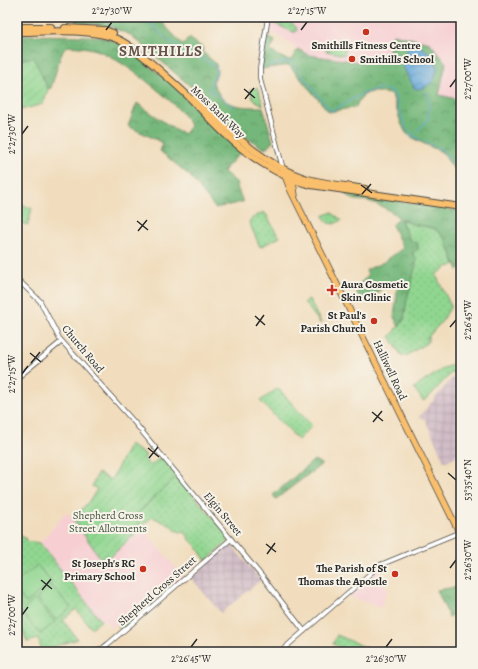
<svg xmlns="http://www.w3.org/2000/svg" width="478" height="669" viewBox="0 0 478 669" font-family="Alegreya,serif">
<defs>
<pattern id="industrial-grid" width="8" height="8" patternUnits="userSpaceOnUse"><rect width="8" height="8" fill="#d2bdc7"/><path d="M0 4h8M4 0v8" fill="none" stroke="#b4a3ab"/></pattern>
<pattern id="grass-dots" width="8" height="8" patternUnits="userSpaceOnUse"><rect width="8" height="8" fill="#90d690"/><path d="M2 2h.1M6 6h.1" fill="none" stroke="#7cb87c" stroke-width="1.8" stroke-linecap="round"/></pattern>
<pattern id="forest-crowns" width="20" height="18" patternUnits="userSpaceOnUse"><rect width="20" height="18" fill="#74b77a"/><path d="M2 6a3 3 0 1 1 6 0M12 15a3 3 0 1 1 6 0" fill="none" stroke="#5f9564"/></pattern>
<pattern id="garden-furrows" width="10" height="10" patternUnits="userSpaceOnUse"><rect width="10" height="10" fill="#90d690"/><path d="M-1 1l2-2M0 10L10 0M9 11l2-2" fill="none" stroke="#7cb87c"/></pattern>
<pattern id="water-waves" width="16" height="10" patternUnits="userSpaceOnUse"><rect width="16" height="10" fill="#65a7d9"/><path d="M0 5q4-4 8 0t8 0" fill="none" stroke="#5388b0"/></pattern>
</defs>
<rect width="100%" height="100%" fill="#f7f3e8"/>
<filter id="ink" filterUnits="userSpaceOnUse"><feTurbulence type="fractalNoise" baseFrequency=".025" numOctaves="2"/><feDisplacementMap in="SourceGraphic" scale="8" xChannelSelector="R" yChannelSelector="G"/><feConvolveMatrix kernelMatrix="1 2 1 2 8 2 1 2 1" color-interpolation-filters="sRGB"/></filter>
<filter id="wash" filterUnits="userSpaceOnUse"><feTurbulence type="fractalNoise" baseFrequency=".012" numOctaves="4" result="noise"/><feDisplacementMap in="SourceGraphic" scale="16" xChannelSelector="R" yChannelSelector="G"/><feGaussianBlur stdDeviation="0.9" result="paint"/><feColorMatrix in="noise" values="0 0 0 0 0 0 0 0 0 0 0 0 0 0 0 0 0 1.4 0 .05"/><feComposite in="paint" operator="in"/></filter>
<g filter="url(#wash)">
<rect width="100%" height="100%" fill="#f1ddbd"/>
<!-- built -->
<g fill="#f7cfd3">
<path d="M271,17H461V100L439,95L446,63L388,54L359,62L308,55L268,30Z"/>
<path d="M66,512L73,519L104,562L139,530L143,529L183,576L143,609L138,607L112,628L104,620L101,621L40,543Z"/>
<path d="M380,570L382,571L384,585L388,588L381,608L349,596Z"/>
</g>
<!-- industrial -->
<g fill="url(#industrial-grid)">
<path d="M453,377L461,383V453L457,456L446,461H444L425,419L419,417Z"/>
<path d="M229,545L232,546L261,580L221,613L191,578Z"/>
</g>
<!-- grass -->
<g fill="url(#grass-dots)" stroke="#5e805e">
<path d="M272,17H285L296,27L297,30L296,32H293L273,23Z"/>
<path d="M258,88L263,105L253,99L250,89Z"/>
<path d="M263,212L266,214L276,232L280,237L260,247L249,222L251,219Z"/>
<path d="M332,212V213L342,220L334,224L328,223L323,216Z"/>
<path d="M400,218L412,224L433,228L441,234L446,241L455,264L450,267L448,266L436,275L451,306L443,320L428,337V342L406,356L405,355L402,357L390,336L395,332V329L399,327L404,319L412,253L410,240Z"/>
<path d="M309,299L321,323V324L304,302Z"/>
<path d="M460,362H461V379L452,372L427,399L423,401L414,388L444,368Z"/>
<path d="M278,388L312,426L298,440L260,401Z"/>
<path d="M177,476L231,539L206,561L196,546L189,539V538L184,531L181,532L175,530L170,525L152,517L141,527L136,518V515Z"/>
<path d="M17,534L27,539L26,541L40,543L101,621L91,628L76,609L63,620L77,639L42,651L38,639L27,642L17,614V555L18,553L17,551Z"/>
<path d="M337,635L367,648L371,652H349L333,644Z"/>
</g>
<!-- forest -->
<g fill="url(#forest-crowns)" stroke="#507152">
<path d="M76,17H154L158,18L183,45L189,38L203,48V52L216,64L217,72L213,83C216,88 219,96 223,99C234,108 250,107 263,107L273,142L265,149L242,135L197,92L131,35L108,26L75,23Z"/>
<path d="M393,34L430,43L446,63L439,95L461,100V176L453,168L442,152L414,139L406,133L401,123L392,95C376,90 362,89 356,107L329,112L289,65L262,69L266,36L275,41L270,51L287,60H291L298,49L308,55L359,62L388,54Z"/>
<path d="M17,35L92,36L106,38L117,42L126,47L179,90L214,127L241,152L223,171L238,184L237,187L243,202L215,208L189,175L160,151L163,143L128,126L137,103L174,129L184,134L190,126C184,106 119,58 99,51C89,47 78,47 68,46L63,51L59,61L51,88L48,89L43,77L23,61L17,62Z"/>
<path d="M344,193L461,211V269L458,270L446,241L441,234L433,228L412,224L400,219L410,240L418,244V249L412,253L417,260L407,300L404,319L399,327L394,317L398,285L386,283L372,299H365L357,294L356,287L368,276L366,270L384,262L403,248L392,225L399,218C392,211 381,206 371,202C358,198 358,205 344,193Z"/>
<path d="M314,460L322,464L276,499L273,495Z"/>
<path d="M456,587L461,599V611L449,617L437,590Z"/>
<path d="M138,607L146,612L124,631L118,627Z"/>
</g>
<!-- garden -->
<g fill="url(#garden-furrows)" stroke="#5e805e">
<path d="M33,57L48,89L43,104L17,111V62Z"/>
<path d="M130,444L134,448L146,455L144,458L150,466L161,457L177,476L136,515V518L141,527L139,530L104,563L73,519L91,499L97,489L92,486L98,473L111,480Z"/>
</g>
<!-- pitch -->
<g fill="#90d690" stroke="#5e805e">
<path d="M328,42L346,45L344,55L326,51Z"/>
<path d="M17,204L32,208L28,225L17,222Z"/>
<path d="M37,565L51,582L26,603L17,592V582Z"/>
<path d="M51,585L71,608L56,620L37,598Z"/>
<path d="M35,599L55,622L40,634L21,612Z"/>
</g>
<!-- water -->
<path fill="url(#water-waves)" stroke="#486982" d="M416,43L436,58C440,74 433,89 415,89L403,67L402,60L411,44Z"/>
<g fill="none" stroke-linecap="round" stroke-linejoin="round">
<!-- stream -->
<g stroke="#65a7d9" stroke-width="1">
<path d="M144,17C155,28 166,40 180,48C192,56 205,57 216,68V72L209,90L235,107"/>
<path d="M267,66L290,61L331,111L362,94L380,88L393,92L407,131L412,136L441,149L461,172"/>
<path d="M412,136L428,120L429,100L424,89"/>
</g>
</g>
</g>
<g filter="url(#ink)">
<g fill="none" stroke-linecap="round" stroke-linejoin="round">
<!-- minor casing -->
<g stroke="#494641" stroke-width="5.5">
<g id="minor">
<path d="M268,17L260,68V79L283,169"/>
<path d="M17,279L40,301L59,338L134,422L264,579L304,631"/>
<path d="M17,378L61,342"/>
<path d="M91,652L103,648L108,644L231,539"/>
<path d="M280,652L380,565L460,532"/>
</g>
</g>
<!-- major casing -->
<g stroke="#494641" stroke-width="7">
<g id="major">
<path d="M284,173L290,189L461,536"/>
<path d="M290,177L293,182L295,195"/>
</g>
</g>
<!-- highway casing -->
<g stroke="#494641" stroke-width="8">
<g id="highway">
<path d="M17,27H51"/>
<path d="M65,28L105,30L113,33"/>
<path d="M17,32C44,32 92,28 117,39C131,45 144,57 156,67C167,77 178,86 188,96C200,108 211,121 224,133C247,155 280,178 311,185L461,207"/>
<path d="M195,98C227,129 265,166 308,179C326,184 347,186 365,189"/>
</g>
</g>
<!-- minor -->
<use href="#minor" stroke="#fff" stroke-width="4"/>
<!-- major -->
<use href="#major" stroke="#f9bf6d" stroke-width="5.5"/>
<!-- highway -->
<use href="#highway" stroke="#f9bf6d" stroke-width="6"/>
</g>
</g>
<!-- ticks -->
<path fill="none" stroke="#2b2b2b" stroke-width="1.5" d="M106,30L112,22M301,30L307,22M450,87L456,79M244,89L255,98M245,99L254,88M22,134L28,126M361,185L372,193M362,194L371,184M137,221L148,230M138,231L147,220M255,316L265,325M256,326L264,315M450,327L456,320M30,353L41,362M31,363L40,352M22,374L28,366M372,412L383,421M373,422L382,411M148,448L159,457M149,458L158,447M448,473L456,480M266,544L276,552M267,554L275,543M450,568L456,560M41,580L52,589M42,590L51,579M22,615L28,607M191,647L197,639M386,647L392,639"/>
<!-- markers -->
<g fill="#c8321e" stroke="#f7f3e8" stroke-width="1.5">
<circle cx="366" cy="32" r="4"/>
<circle cx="352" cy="59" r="4"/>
<path d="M330 284h4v4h4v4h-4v4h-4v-4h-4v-4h4z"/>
<circle cx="374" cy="321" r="4"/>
<circle cx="143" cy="569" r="4"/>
<circle cx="395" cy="574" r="4"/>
</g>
<g text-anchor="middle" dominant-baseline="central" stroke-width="4" stroke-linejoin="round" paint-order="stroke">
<!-- poi labels -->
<g font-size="11" font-weight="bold" fill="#2b2b2b" stroke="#f7f3e8" text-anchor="end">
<text x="366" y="45" text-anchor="middle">Smithills Fitness Centre</text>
<text x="360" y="59" text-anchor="start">Smithills School</text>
<text x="341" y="284" text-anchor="start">Aura Cosmetic<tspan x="341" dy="13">Skin Clinic</tspan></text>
<text x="366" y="315">St Paul's<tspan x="366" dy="13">Parish Church</tspan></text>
<text x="135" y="563">St Joseph's RC<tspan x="135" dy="13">Primary School</tspan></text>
<text x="387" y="568">The Parish of St<tspan x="387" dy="13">Thomas the Apostle</tspan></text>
</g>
<!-- street labels -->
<g font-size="11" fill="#2b2b2b" stroke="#f7f3e8">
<text transform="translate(218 112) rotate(44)">Moss Bank Way</text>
<text transform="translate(83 349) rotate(50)">Church Road</text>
<text transform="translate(390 370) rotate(65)">Halliwell Road</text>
<text transform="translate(223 514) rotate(50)">Elgin Street</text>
<text transform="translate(157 591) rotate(-41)">Shepherd Cross Street</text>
</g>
<!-- park labels -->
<g font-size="11" fill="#445644" stroke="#f7f3e8">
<text x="108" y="515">Shepherd Cross<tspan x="108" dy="13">Street Allotments</tspan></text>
</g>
<!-- district labels -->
<g font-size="15" font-weight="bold" letter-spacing="1" fill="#66544b" stroke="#f7f3e8">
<text x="161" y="51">SMITHILLS</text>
</g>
</g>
<!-- margin -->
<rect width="478" height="669" fill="none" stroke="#f7f3e8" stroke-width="44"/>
<rect x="22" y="22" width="434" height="625" fill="none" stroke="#2b2b2b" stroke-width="1.5"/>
<g font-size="10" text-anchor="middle" fill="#2b2b2b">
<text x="112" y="14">2°27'30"W</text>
<text x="307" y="14">2°27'15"W</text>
<text transform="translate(467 79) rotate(-90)" y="4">2°27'00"W</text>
<text transform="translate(11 134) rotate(-90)" y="4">2°27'30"W</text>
<text transform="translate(467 320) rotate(-90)" y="4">2°26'45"W</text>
<text transform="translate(11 374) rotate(-90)" y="4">2°27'15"W</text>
<text transform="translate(467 480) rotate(-90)" y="4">53°35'40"N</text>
<text transform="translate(467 560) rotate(-90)" y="4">2°26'30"W</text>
<text transform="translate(11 615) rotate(-90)" y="4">2°27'00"W</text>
<text x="191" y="662">2°26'45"W</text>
<text x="386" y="662">2°26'30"W</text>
</g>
</svg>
